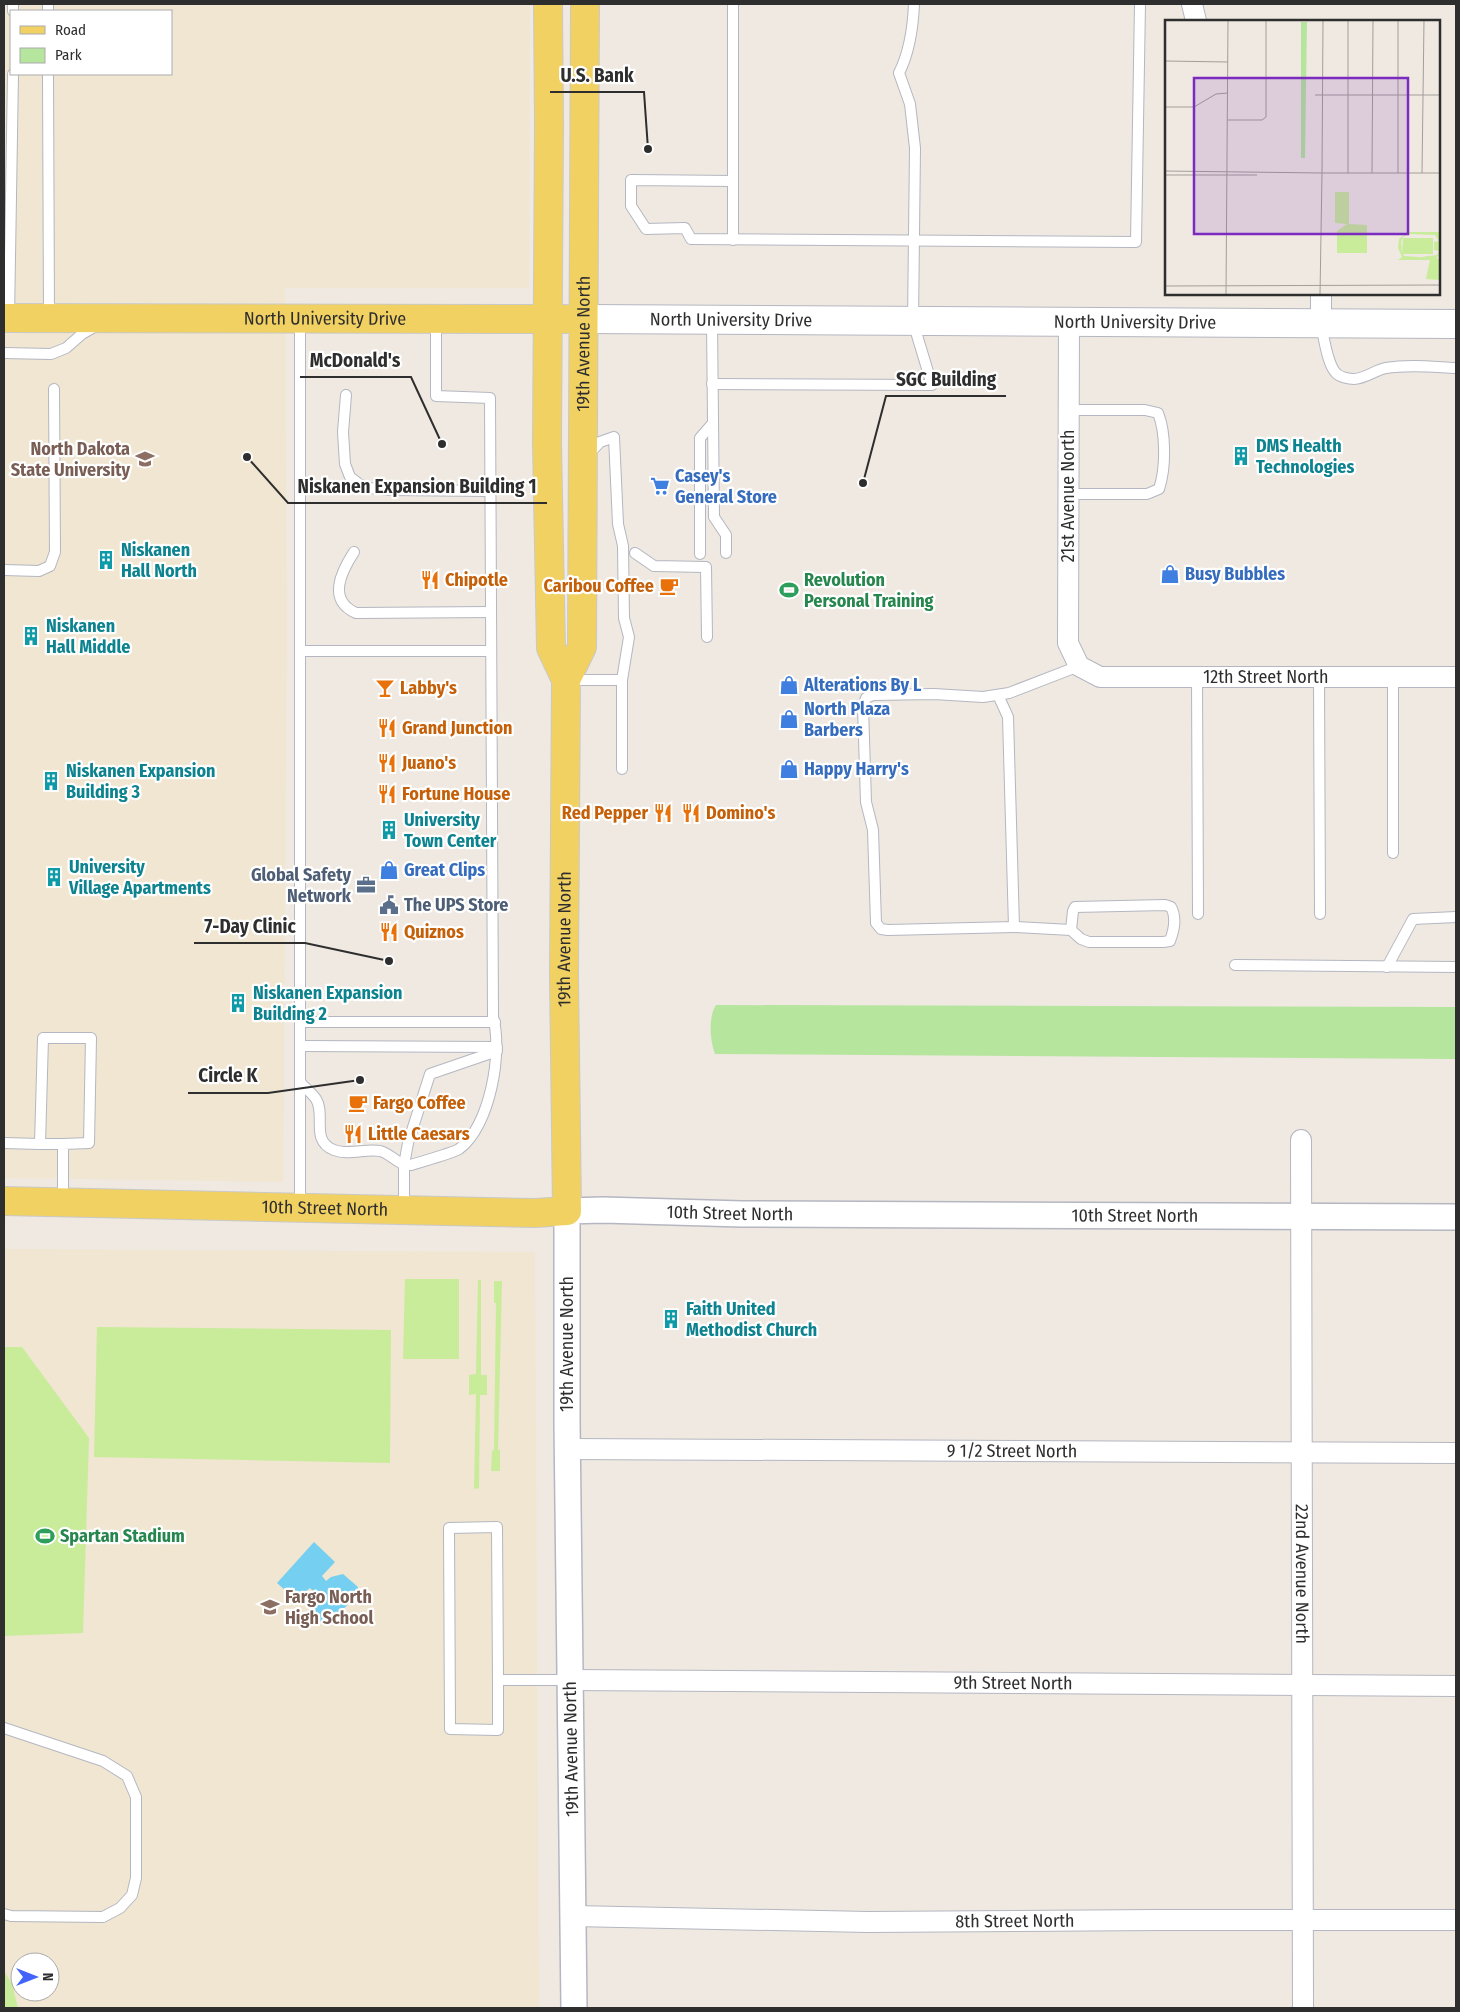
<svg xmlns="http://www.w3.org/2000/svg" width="1460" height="2012" viewBox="0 0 1460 2012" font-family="'Fira Sans Condensed',sans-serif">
<rect width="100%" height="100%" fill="#efe9e1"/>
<!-- education -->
<g fill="#f0e6d1" fill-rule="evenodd">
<path d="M4,4H530L529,288H285L287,629L283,1182L4,1178ZM11,11H171V74H11Z"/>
<path d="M4,1249L535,1252L539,2008H4ZM20,1962H50V1992H20Z"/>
</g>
<!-- green -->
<path fill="#b6e59e" d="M716,1005L1456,1007V1059L715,1054C710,1041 708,1017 716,1005Z"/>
<!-- pitch -->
<g fill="#c9ec9a">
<path d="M405,1279H459V1359H403Z"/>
<path d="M478,1280H481V1375H487V1395H480L479,1488L474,1489L476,1394L469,1395V1375L476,1374Z"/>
<path d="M494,1281H502L498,1450H500V1471H491L492,1451L494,1450L496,1303H494Z"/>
<path d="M97,1327L391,1330L390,1463L94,1457Z"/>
<path d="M4,1347H22L89,1438L83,1633L4,1636Z"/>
<path d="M4,1971L12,1984L18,2008H4Z"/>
</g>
<!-- water -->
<path fill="#75cff0" d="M314,1542L335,1562L322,1576L326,1581L331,1577L343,1574L358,1587L357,1595L329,1624H323L308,1611L310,1597L315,1593L310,1588L296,1600L277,1583Z"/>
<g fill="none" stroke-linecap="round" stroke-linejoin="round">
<!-- service casing -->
<g stroke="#b4b7c1" stroke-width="12">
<g id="service">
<path d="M13,11V4"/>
<path d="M48,11V4"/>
<path d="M48,74L49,317"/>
<path d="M733,181L631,180V206L646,229L685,228L691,239L1136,242L1140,4"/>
<path d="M733,240V4"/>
<path d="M9,318L13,74"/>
<path d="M300,319V1207"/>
<path d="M712,322L714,517L726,535V553"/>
<path d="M1321,325C1324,337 1327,364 1336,373C1339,377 1349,379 1354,379C1365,379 1375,370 1386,368C1409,364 1434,367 1456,368"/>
<path d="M4,353L51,354L66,348L82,334L96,326"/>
<path d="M712,384L932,385L913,322L915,148L910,104L899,73C910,51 913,28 914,4"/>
<path d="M346,395L343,432L345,464L350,477L359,484L369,488L391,490L490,491"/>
<path d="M588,455L600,442L614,437L618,524L623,546L624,618L629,637L622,680V769"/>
<path d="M1068,494H1147L1159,489C1166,468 1166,433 1158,413L1145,410H1068"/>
<path d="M354,552C341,572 327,600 356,613L491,612"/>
<path d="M635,553L654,566L706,567L707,637"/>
<path d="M700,554V438L713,423"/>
<path d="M4,570L39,571L50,566L55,552L54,389"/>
<path d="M300,651H491"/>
<path d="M1197,677L1198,914"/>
<path d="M1319,677L1320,914"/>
<path d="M1393,677V853"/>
<path d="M568,680H622"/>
<path d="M998,695L1008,717L1014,927L888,930L881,929L876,923L873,830L866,802L863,707L866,698L873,695L934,694L983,697L1009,693L1079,666"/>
<path d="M1014,927L1071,930L1081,939L1089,942H1163L1170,941C1174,930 1177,918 1171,907L1165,905L1075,907L1073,911L1071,930"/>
<path d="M1235,965L1456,967"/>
<path d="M1387,967L1413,919L1456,917"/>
<path d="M300,1022H495"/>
<path d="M300,1046L497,1047"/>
<path d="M300,1082C305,1088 312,1093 316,1099C326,1115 310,1141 334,1150C349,1156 366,1148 380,1151C392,1154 398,1166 411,1165C420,1162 453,1153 459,1149C490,1127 503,1052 493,1017L490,398L436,396V321"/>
<path d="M4,1143L40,1144"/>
<path d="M63,1144H40L43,1038H91L89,1143L63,1144V1201"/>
<path d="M404,1209V1165L408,1143L430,1074L497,1051"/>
<path d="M498,1680L497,1527L449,1528L450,1729L498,1730V1680H570"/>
<path d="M4,1728L103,1761L127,1776L136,1797V1878L132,1895L120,1908L103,1917L11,1916L4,1914"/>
</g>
</g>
<!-- minor casing -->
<g stroke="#b4b7c1" stroke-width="22">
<g id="minor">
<path d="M1192,4L1196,21"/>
<path d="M1321,294V324"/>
<path id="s1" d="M1069,322L1068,643L1079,666L1100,677H1456"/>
<path id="s2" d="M1301,1140L1303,2008"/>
<path id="s3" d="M568,1449L1456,1453"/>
<path id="s4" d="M571,1680L1456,1686"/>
<path id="s5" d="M573,1916L868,1922L1158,1920H1456"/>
</g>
</g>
<!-- tertiary casing -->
<g stroke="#b4b7c1" stroke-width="28">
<g id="tertiary">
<path id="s6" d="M574,2008L567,1422V1211L603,1210L742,1214L1456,1217"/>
</g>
</g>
<!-- secondary casing -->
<g stroke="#b4b7c1" stroke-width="30">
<g id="secondary">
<path id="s7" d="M583,319L1456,324"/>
</g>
</g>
<!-- primary casing -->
<g stroke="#c9c9c9" stroke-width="30">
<g id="primary">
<path id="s8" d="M4,318L566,319"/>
<path id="s9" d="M566,680L582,647L585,4"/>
<path id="s10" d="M4,1201L535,1213L567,1211L564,976L566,680L551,648L547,444L549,124L548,4"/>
</g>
</g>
<!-- service -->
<use href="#service" stroke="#fff" stroke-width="10"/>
<!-- minor -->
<use href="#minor" stroke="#fff" stroke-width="20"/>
<!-- tertiary -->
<use href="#tertiary" stroke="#fff" stroke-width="25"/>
<!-- secondary -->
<use href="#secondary" stroke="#fff" stroke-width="28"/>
<!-- primary -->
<use href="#primary" stroke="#f2d163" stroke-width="28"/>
</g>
<!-- icons -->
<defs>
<g id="building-bare" transform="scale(1.5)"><path d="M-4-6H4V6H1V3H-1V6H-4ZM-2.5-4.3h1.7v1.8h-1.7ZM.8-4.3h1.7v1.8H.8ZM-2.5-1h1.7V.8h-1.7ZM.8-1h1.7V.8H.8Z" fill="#0f9aa8" stroke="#fff" stroke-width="2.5" paint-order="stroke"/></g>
<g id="university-bare" transform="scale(1.5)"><path d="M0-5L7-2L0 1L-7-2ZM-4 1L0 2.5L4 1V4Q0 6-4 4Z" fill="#8d6e63" stroke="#fff" stroke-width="2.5" paint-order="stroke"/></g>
<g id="supermarket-bare" transform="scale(1.5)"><path d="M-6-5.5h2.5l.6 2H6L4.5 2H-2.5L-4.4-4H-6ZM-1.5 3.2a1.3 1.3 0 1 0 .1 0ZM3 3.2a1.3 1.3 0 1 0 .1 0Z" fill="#3f7fe0" stroke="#fff" stroke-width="2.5" paint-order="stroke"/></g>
<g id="shop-bare" transform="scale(1.5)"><path d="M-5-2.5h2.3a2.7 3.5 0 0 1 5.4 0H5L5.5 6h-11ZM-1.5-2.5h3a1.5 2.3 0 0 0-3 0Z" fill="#3f7fe0" stroke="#fff" stroke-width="2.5" paint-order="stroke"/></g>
<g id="restaurant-bare" transform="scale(1.5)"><path d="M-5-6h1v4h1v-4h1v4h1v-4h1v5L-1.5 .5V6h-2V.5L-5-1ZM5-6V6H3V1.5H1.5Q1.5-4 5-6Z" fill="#e8710a" stroke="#fff" stroke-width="2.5" paint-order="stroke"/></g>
<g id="cafe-bare" transform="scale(1.5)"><path d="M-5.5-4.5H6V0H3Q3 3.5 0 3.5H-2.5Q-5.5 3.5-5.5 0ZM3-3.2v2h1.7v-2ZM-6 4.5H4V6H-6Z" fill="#e8710a" stroke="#fff" stroke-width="2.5" paint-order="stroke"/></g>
<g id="stadium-bare" transform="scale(1.5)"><path d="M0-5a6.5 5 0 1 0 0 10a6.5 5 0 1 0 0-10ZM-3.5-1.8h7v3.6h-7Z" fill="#2e9e5b" stroke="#fff" stroke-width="2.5" paint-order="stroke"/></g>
<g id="bar-bare" transform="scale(1.5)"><path d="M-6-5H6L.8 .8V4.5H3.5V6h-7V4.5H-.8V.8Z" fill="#e8710a" stroke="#fff" stroke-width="2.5" paint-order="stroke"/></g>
<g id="office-bare" transform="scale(1.5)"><path d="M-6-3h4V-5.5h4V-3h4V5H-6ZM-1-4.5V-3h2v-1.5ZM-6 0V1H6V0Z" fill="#5c6f8a" stroke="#fff" stroke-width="2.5" paint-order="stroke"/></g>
<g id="civic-bare" transform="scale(1.5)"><path d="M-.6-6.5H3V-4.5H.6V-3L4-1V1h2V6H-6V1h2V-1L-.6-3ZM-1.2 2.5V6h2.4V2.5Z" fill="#5c6f8a" stroke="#fff" stroke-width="2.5" paint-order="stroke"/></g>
<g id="school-bare" transform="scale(1.5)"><path d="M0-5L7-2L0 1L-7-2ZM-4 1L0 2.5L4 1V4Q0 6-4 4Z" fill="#8d6e63" stroke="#fff" stroke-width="2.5" paint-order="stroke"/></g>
</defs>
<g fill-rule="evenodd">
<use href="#building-bare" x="1241" y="456"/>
<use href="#university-bare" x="145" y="459"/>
<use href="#supermarket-bare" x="660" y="486"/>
<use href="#building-bare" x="106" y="560"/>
<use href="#shop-bare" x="1170" y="574"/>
<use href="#restaurant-bare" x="430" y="580"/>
<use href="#cafe-bare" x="669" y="586"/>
<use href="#stadium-bare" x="789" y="590"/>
<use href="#building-bare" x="31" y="636"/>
<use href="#shop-bare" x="789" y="685"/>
<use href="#bar-bare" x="385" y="688"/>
<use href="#shop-bare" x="789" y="719"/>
<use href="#restaurant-bare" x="387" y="728"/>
<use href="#restaurant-bare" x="387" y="763"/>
<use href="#shop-bare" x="789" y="769"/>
<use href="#building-bare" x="51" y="781"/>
<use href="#restaurant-bare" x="387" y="794"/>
<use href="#restaurant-bare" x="663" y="813"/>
<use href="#restaurant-bare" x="691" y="813"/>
<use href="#building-bare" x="389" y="830"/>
<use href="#shop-bare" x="389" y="870"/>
<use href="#building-bare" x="54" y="877"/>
<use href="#office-bare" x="366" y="885"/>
<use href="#civic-bare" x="389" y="905"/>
<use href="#restaurant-bare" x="389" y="932"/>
<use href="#building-bare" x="238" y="1003"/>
<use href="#cafe-bare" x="358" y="1103"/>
<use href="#restaurant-bare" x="353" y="1134"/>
<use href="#building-bare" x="671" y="1319"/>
<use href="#stadium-bare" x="45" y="1536"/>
<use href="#school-bare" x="270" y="1607"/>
</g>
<g text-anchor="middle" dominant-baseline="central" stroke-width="4.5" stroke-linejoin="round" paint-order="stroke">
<!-- street labels -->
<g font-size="18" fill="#2e2e2e" stroke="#fff">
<text stroke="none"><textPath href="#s8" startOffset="321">North University Drive</textPath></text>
<text stroke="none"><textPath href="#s7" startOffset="148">North University Drive</textPath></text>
<text stroke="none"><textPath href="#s7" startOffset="552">North University Drive</textPath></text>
<text stroke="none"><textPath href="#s9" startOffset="340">19th Avenue North</textPath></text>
<text transform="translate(1068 496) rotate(-90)">21st Avenue North</text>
<text stroke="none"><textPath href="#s1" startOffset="536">12th Street North</textPath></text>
<text stroke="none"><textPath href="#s10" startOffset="835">19th Avenue North</textPath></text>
<text stroke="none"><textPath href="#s10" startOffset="321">10th Street North</textPath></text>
<text stroke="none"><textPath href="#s6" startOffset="960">10th Street North</textPath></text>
<text stroke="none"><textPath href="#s6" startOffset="1365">10th Street North</textPath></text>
<text transform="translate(567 1344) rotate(-90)">19th Avenue North</text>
<text stroke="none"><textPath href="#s3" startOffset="444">9 1/2 Street North</textPath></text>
<text stroke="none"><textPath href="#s2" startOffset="434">22nd Avenue North</textPath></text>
<text stroke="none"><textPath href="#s4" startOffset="442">9th Street North</textPath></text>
<text transform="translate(571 1749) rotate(-91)">19th Avenue North</text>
<text stroke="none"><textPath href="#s5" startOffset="442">8th Street North</textPath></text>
</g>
<!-- culture labels -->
<g font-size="18" font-weight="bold" fill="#0d838f" stroke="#fff" text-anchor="start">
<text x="1256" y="446">DMS Health<tspan x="1256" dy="21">Technologies</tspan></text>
<text x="121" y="550">Niskanen<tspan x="121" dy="21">Hall North</tspan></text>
<text x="46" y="626">Niskanen<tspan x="46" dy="21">Hall Middle</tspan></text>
<text x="66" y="771">Niskanen Expansion<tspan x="66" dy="21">Building 3</tspan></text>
<text x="404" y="820">University<tspan x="404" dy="21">Town Center</tspan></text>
<text x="69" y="867">University<tspan x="69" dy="21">Village Apartments</tspan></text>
<text x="253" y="993">Niskanen Expansion<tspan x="253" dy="21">Building 2</tspan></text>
<text x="686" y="1309">Faith United<tspan x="686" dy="21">Methodist Church</tspan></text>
</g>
<!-- education labels -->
<g font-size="18" font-weight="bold" fill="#785e54" stroke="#fff" text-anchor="end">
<text x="130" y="449">North Dakota<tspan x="130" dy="21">State University</tspan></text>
<text x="285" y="1597" text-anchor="start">Fargo North<tspan x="285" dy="21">High School</tspan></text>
</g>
<!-- shop labels -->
<g font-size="18" font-weight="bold" fill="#366cbe" stroke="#fff" text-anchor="start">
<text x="675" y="476">Casey's<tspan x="675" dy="21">General Store</tspan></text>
<text x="1185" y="574">Busy Bubbles</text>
<text x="804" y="685">Alterations By L</text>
<text x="804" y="709">North Plaza<tspan x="804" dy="21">Barbers</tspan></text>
<text x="804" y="769">Happy Harry's</text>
<text x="404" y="870">Great Clips</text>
</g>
<!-- food labels -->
<g font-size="18" font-weight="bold" fill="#c56008" stroke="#fff" text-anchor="start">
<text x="445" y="580">Chipotle</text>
<text x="654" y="586" text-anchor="end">Caribou Coffee</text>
<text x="400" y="688">Labby's</text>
<text x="402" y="728">Grand Junction</text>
<text x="402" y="763">Juano's</text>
<text x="402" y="794">Fortune House</text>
<text x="648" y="813" text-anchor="end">Red Pepper</text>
<text x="706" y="813">Domino's</text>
<text x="404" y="932">Quiznos</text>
<text x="373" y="1103">Fargo Coffee</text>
<text x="368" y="1134">Little Caesars</text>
</g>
<!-- leisure labels -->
<g font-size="18" font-weight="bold" fill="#27864d" stroke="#fff" text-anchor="start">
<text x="804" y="580">Revolution<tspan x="804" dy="21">Personal Training</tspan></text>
<text x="60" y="1536">Spartan Stadium</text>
</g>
<!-- service labels -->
<g font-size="18" font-weight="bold" fill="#4e5e75" stroke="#fff" text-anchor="end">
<text x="351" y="875">Global Safety<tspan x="351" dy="21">Network</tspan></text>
<text x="404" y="905" text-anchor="start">The UPS Store</text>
</g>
</g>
<!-- overview -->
<g transform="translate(1165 20)">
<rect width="275" height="275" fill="#efe9e1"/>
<path d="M136,2H142L140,138H136Z" fill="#b6e59e"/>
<path d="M170,172H184V204L202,205V233H172V211L182,204L170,203ZM243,212H275V234L271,239L275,238V260L261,259L265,240H233L237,237L233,228L234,219ZM244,214L270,215L274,221L269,222V230L274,231L272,235L256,237L266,238L239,236L238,234H268V218H238L237,234L236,222L238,217Z" fill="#c9ec9a" fill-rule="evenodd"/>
<path fill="none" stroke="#a29e99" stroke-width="1" d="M158,0L157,153H275M0,41L63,42M150,75H275M0,87H29L51,74L63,73M63,100H97L101,97V0M0,151L157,153L155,275M183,153V0M207,153L208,0M233,153V0M257,153L259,0M0,155H92M0,266L275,265M61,275L63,0"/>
<path fill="#7b2cbf" fill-opacity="0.15" stroke="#7b2cbf" stroke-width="2.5" d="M29,58H243V214H29Z"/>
<rect width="275" height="275" fill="none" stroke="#2e2e2e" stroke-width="2.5"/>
</g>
<!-- callouts -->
<path fill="none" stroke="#2e2e2e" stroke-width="2" d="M648 149L644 92H550M442 444L411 377H300M863 483L886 396H1006M247 457L288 503H547M389 961L305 943H194M360 1080L268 1093H188"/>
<g fill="#2e2e2e" stroke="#fff" stroke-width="2">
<circle cx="648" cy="149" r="5"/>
<circle cx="442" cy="444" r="5"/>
<circle cx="863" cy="483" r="5"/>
<circle cx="247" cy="457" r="5"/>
<circle cx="389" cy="961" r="5"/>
<circle cx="360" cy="1080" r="5"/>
</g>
<g font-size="19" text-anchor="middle" font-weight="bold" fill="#2e2e2e" stroke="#fff" stroke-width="4.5" stroke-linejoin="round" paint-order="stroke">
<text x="597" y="82">U.S. Bank</text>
<text x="355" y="367">McDonald's</text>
<text x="946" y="386">SGC Building</text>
<text x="417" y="493">Niskanen Expansion Building 1</text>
<text x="250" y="933">7-Day Clinic</text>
<text x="228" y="1082">Circle K</text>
</g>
<!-- border -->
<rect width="1460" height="2012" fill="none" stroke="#2e2e2e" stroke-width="10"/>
<!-- legend -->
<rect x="10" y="10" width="162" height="65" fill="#ffffff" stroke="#ababab"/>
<rect x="20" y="26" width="25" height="8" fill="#f2d163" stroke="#ababab"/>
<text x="55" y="35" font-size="15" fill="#2e2e2e">Road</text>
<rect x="20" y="48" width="25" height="15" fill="#b6e59e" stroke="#ababab"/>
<text x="55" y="60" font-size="15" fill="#2e2e2e">Park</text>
<!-- north arrow -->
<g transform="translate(35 1977) rotate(90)"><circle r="24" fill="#ffffff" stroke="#ababab"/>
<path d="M0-4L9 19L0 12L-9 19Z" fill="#4264fb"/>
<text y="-8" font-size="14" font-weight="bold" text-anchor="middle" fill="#2e2e2e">N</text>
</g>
</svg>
